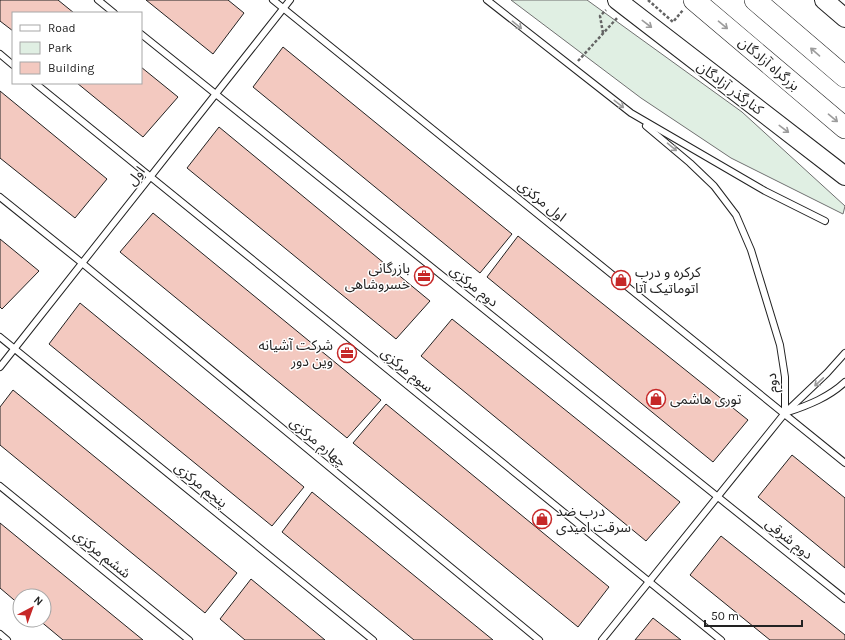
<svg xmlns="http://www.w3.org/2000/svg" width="845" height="640" viewBox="0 0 845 640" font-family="Karla,'Noto Sans Arabic',sans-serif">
<rect width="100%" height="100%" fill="#fff"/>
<!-- green -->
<path fill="#e0efe3" stroke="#6f6f6f" d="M511,0H587L742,112L845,206L843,214L731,158L641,98Z"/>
<!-- building -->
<g fill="#f3c9c0" stroke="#222">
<path d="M0,0H58L74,13H13V31L0,21Z"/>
<path d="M146,0H228L244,13L213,54Z"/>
<path d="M283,47L512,234L480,273L253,87Z"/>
<path d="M141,67L178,97L143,137L77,83H141Z"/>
<path d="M0,91L107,179L75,218L0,158Z"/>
<path d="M219,127L430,301L396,339L187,168Z"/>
<path d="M153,213L381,400L347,438L120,252Z"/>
<path d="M518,236L748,420L713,462L487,277Z"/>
<path d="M0,239L39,271L2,309L0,307Z"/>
<path d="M80,303L304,487L272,526L49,344Z"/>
<path d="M452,319L680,502L646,541L421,356Z"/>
<path d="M13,390L237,573L205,613L0,445V407Z"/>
<path d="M386,404L609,587L578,627L353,443Z"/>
<path d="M792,455L845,498V568L758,497Z"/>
<path d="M312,492L493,640H414L282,532Z"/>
<path d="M0,523L143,640H63L39,620H44V596H20V605L0,588Z"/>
<path d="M721,536L845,635V640H770L690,575Z"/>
<path d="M251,579L325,640H245L220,619Z"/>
<path d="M653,618L681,640H635Z"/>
</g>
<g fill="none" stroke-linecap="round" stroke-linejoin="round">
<!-- lane casing -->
<g stroke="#222" stroke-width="8">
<g id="lane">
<path d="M98,0L114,13"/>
<path d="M273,0L845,463"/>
<path d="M487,0L631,113L765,191L825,221"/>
<path d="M141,34L845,599"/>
<path d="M0,54L13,65"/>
<path d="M35,83L721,640"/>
<path d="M646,126L690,163L714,186L736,215L751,250L780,345L785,377V413"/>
<path d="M0,197L82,263L539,640"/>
<path d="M0,337L373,640"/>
<path d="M0,367L290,0"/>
<path d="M788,412C809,405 829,397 845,382"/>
<path d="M0,486L189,640"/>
<path d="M0,634L7,640"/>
<path d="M602,640L785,413L827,373L845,353"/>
</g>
</g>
<!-- primary casing -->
<g stroke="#222" stroke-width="20">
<g id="primary">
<path d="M617,0L845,176"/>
<path d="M824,0L845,18"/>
</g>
</g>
<!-- highway casing -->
<g stroke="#222" stroke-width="22">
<g id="highway">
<path d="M694,0L845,128"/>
<path d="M755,0L845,77"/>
</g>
</g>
<!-- path -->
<g stroke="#646464" stroke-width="2.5" stroke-dasharray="3 2" stroke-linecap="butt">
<path d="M648,0L673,22L683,10"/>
<path d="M603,33L600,16L606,10"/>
<path d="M578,61L618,17"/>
</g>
<!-- lane -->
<use href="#lane" stroke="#fff" stroke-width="6"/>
<!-- primary -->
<use href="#primary" stroke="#fff" stroke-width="18"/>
<!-- highway -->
<use href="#highway" stroke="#fff" stroke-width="21"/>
</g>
<!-- one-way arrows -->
<defs><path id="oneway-shaft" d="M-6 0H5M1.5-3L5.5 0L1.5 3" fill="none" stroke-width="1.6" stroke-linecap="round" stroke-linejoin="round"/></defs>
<g stroke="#9c9c9c">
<use href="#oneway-shaft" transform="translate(647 24) rotate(37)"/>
<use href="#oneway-shaft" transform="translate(517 25) rotate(39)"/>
<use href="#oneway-shaft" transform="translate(723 25) rotate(40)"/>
<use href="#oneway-shaft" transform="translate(815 52) rotate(-139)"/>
<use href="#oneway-shaft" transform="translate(619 104) rotate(38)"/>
<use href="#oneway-shaft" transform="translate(833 118) rotate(40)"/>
<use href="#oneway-shaft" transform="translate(784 129) rotate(37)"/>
<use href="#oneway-shaft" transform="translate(672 147) rotate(40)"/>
<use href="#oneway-shaft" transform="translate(819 382) rotate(137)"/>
</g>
<!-- icons -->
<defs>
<g id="office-ring" transform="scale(1)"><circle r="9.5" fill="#fff" stroke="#c62828" stroke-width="1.5"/><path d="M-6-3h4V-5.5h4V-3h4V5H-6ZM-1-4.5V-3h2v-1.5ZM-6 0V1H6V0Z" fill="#c62828"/></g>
<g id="shop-ring" transform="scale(1)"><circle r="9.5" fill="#fff" stroke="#c62828" stroke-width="1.5"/><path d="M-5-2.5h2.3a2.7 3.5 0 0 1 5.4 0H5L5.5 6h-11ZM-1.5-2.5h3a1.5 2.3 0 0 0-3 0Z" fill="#c62828"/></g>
</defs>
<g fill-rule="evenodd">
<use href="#office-ring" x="424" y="276"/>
<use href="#shop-ring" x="621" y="280"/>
<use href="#office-ring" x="347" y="353"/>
<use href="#shop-ring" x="656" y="399"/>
<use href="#shop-ring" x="542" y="519"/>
</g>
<g text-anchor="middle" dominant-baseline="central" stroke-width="3" stroke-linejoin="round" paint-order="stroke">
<!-- street labels -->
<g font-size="14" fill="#222" stroke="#fff">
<text transform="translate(769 64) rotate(40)">بزرگراه آزادگان</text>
<text transform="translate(730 88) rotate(37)">کنارگذر آزادگان</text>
<text transform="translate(136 176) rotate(-52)">اول</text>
<text transform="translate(542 201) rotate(39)">اول مرکزی</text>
<text transform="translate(474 286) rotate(39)">دوم مرکزی</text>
<text transform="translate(407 370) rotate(39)">سوم مرکزی</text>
<text transform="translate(772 383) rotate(-93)">دوم</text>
<text transform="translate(318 442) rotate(40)">چهارم مرکزی</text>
<text transform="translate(201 485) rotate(39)">پنجم مرکزی</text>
<text transform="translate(789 539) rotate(39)">دوم شرقی</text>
<text transform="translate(102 554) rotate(39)">ششم مرکزی</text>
</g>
<!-- poi labels -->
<g font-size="14" fill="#222" stroke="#fff" text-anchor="start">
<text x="410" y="268" text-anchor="end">بازرگانی<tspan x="410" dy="16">خسروشاهی</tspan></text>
<text x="635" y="272">کرکره و درب<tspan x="635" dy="16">اتوماتیک آتا</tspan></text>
<text x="333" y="345" text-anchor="end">شرکت آشیانه<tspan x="333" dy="16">وین دور</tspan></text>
<text x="670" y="399">توری هاشمی</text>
<text x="556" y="511">درب ضد<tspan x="556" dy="16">سرقت امیدی</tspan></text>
</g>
</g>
<!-- legend -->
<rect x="12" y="12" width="130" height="72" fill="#ffffff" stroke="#a7a7a7"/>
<rect x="20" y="25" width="20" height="6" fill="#ffffff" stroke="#a7a7a7"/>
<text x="48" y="32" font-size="12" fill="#222222">Road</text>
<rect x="20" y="42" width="20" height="12" fill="#e0efe3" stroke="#a7a7a7"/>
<text x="48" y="52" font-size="12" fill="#222222">Park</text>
<rect x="20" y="62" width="20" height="12" fill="#f3c9c0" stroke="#a7a7a7"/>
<text x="48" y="72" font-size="12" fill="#222222">Building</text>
<!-- north arrow -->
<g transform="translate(32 608) rotate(41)"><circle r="19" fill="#ffffff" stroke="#a7a7a7"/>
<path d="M0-3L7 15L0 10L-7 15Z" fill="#c62828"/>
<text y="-6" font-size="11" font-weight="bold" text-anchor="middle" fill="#222222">N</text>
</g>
<!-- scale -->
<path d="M705 620v6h97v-6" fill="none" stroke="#222222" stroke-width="2"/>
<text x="711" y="620" font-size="12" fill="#222222" stroke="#ffffff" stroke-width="3" paint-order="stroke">50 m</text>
</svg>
